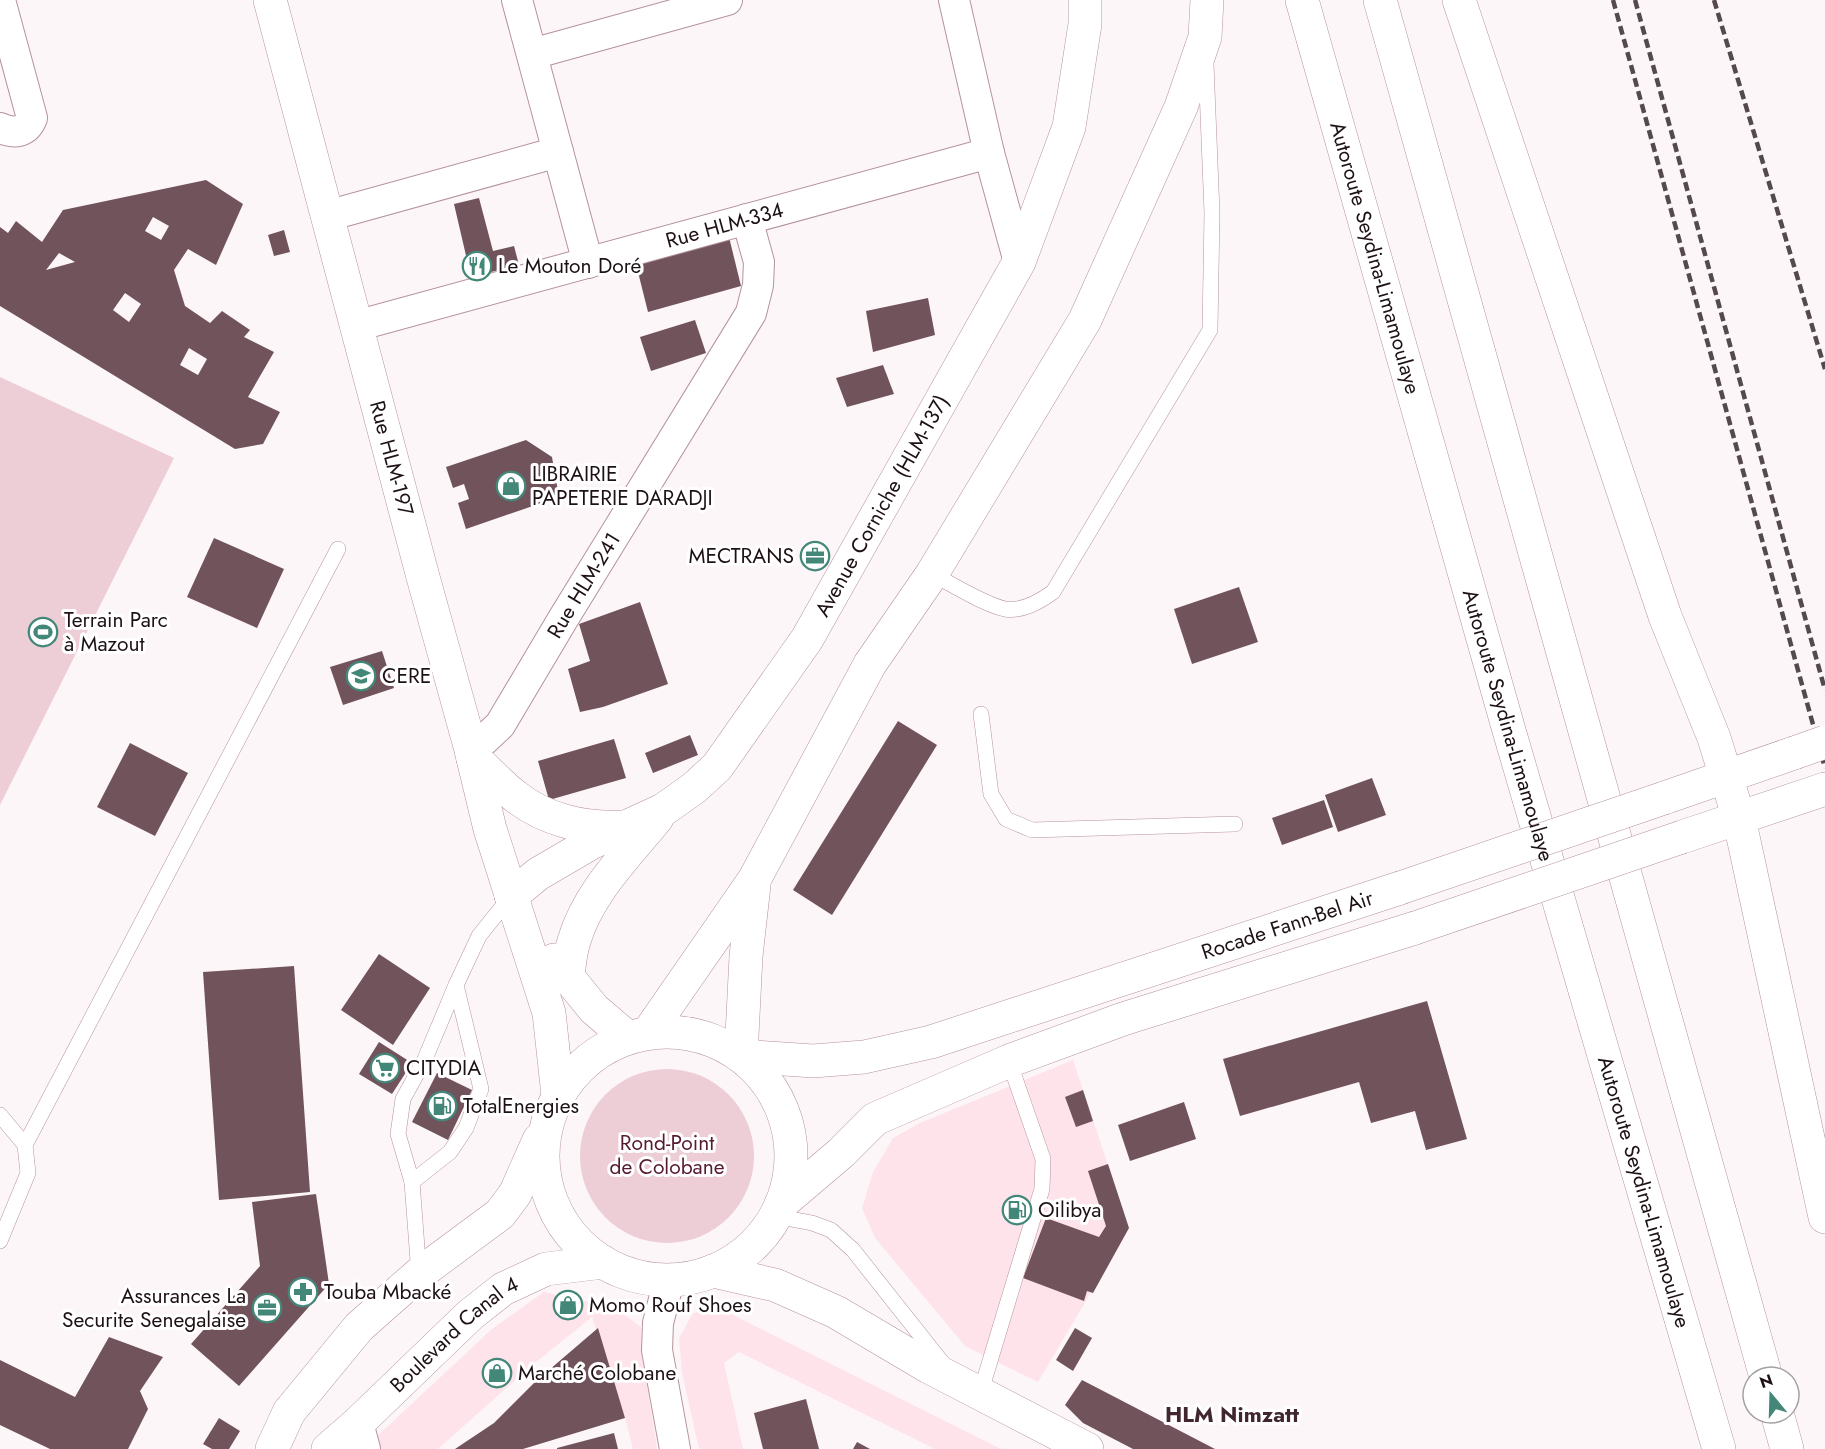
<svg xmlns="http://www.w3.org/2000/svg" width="1825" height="1449" viewBox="0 0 1825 1449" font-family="Jost,sans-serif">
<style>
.built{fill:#fee3ea}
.green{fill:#edcdd6}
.building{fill:#71535c;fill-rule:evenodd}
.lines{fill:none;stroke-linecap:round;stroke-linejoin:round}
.lane-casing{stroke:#b4939c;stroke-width:16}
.street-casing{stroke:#b4939c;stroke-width:32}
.secondary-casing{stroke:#b4939c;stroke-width:34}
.highway-casing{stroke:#b4939c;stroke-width:34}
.lane{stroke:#fff;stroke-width:15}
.street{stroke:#fff;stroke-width:30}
.secondary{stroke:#fff;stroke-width:33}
.highway{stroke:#fff;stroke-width:33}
.rail{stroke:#544a4d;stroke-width:4.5;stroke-dasharray:9 4.5;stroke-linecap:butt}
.secondary-bridge-casing{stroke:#b4939c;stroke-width:34;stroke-linecap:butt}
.secondary-bridge{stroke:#fff;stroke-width:33}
.labels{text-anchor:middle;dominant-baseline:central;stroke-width:6;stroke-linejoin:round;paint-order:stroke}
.street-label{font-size:21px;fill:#1d1115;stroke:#fff}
.poi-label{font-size:21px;fill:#1d1115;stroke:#fff;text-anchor:start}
.park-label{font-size:21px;fill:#571a32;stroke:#fff}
.neighbourhood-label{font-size:22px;font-weight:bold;fill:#41262f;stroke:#fff}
</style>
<rect width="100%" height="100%" fill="#fdf6f8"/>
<g class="built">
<path d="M 1073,1060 L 1129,1228 L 1038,1382 L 965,1346 L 875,1238 L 862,1208 L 873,1172 L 893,1138 L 920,1123 Z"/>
<path d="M 544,1292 L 614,1307 L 641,1327 L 641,1347 L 657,1449 L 633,1449 L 625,1418 L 592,1317 L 530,1367 L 438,1449 L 378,1449 L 373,1440 L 492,1329 Z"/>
<path d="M 720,1309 L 739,1318 L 1001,1449 L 935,1449 L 739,1352 L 724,1363 L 743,1449 L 699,1449 L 682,1373 L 679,1338 L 693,1313 Z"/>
</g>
<g class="green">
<path d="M 0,377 L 174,458 L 0,805 Z"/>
<circle cx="667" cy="1156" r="87"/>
</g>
<g class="building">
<path d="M 206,180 L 243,204 L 216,265 L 188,249 L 174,270 L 185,306 L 210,323 L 222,311 L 250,330 L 244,337 L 274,352 L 248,397 L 280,412 L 263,444 L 235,449 L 0,306 L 0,227 L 8,233 L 16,221 L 42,242 L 63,210 ZM 153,217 L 169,226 L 161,240 L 145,231 ZM 59,253 L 75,262 L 46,270 ZM 125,293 L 141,304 L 129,322 L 113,310 ZM 189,348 L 207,359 L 198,375 L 180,365 Z"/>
<path d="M 479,198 L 493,251 L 514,246 L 519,265 L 471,277 L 454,204 Z"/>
<path d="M 284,230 L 290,252 L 274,256 L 268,235 Z"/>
<path d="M 729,237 L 741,286 L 648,312 L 634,256 Z"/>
<path d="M 928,298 L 935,335 L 873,352 L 866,311 Z"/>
<path d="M 695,320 L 706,353 L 651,371 L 640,337 Z"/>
<path d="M 883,365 L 894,394 L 847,407 L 836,378 Z"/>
<path d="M 526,440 L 552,457 L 559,497 L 466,529 L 458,503 L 469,499 L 464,484 L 453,488 L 446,467 Z"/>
<path d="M 214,538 L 284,569 L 257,628 L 187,597 Z"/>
<path d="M 1239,587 L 1258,642 L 1192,664 L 1174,609 Z"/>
<path d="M 640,602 L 668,684 L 603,707 L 580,712 L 568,669 L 590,661 L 579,624 Z"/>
<path d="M 382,651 L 394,688 L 343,705 L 330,667 Z"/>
<path d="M 898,721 L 937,745 L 832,915 L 793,890 Z"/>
<path d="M 690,735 L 698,755 L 653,773 L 645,753 Z"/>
<path d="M 614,739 L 626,778 L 549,800 L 538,761 Z"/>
<path d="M 130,743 L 188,773 L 155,836 L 97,807 Z"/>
<path d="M 1372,778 L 1386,815 L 1338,832 L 1325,795 Z"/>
<path d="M 1324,800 L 1333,827 L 1282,845 L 1272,818 Z"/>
<path d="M 379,954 L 430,988 L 393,1045 L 341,1010 Z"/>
<path d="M 294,966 L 310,1192 L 219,1200 L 203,972 Z"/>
<path d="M 1427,1001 L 1467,1139 L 1426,1150 L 1415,1111 L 1371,1123 L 1359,1082 L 1240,1116 L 1223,1059 Z"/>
<path d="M 379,1042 L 412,1063 L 392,1094 L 359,1074 Z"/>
<path d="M 437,1073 L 472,1090 L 448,1140 L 412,1122 Z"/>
<path d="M 1083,1090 L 1093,1121 L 1076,1127 L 1065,1097 Z"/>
<path d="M 1184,1102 L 1196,1139 L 1130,1161 L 1118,1125 Z"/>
<path d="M 1108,1164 L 1129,1228 L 1093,1293 L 1087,1291 L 1084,1301 L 1023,1278 L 1046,1218 L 1099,1237 L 1106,1226 L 1088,1171 Z"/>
<path d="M 316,1194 L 329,1284 L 239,1386 L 191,1344 L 260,1266 L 252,1202 Z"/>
<path d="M 598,1328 L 625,1418 L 523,1449 L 455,1449 L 494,1423 L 535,1382 Z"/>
<path d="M 1075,1328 L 1092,1338 L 1073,1371 L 1056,1360 Z"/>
<path d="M 109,1337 L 163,1357 L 140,1391 L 148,1409 L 128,1449 L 50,1449 L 0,1425 L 0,1360 L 75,1397 Z"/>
<path d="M 1082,1380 L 1215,1449 L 1133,1449 L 1083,1423 L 1065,1405 Z"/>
<path d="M 806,1399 L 819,1449 L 763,1449 L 754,1413 Z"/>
<path d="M 219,1418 L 240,1431 L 229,1449 L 212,1449 L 203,1444 Z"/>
<path d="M 614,1433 L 618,1449 L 557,1449 L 557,1448 Z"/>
<path d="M 857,1442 L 870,1449 L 853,1449 Z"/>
</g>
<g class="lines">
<g class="lane-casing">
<g id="lane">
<path d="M 932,574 C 952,584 983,604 1005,609 C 1022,612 1039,602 1053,592 L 1210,330 L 1212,213 L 1206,64"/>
<path d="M 981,714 L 991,794 L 1006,819 L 1032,830 L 1235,824"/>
<path d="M 0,1115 L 25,1145 L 28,1173 L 0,1241"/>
<path d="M 25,1145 L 338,549"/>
<path d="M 412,1182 L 398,1134 L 403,1099 L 425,1059 L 456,985"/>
<path d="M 775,1216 L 812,1223 L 831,1230 L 853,1250 L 944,1365"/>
<path d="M 419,1274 L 412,1182 L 450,1152 L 466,1128 L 481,1089 L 456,985 L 479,936 L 511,896"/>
<path d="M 980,1394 L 1042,1189 L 1043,1159 L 1009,1061"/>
</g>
</g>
<g class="street-casing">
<g id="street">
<path d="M 0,0 L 32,118 C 26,133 14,134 0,128"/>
<path d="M 517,0 L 588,263"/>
<path d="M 954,0 L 989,153 L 1019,262"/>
<path d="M 532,54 L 727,0"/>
<path d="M 327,216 L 558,152"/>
<path id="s1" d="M 356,326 L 989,153"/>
<path id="s2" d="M 470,746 L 484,740 L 500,725 L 563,619 L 751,313 L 758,285 L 759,262 L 747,219"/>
<path d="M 669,1280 L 658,1323 L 657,1350 L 675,1449"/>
<path d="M 358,1423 L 365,1449"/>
</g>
</g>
<g class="secondary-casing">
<g id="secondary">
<path id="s3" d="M 270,0 L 423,577 L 470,746 L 490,829 L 549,1013 L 558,1095"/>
<path d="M 473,758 C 488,770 500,785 515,796 C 545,820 584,829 621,827"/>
<path d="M 1664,798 L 1794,753"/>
<path d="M 1682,837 L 1825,789"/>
<path id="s4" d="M 511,896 L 538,874 L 591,843 L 663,810 L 694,788 L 717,767 L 807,639 L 1019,262 L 1069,127 L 1085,24 L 1085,0"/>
<path d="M 554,960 L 594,1009 L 628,1038"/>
<path d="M 568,978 C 569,966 570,953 574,941 C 588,893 626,856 657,818"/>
<circle cx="667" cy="1156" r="124"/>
<path id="s5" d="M 741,1056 L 813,1061 L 864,1057 L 931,1042 L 1400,888"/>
<path d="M 781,1204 L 841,1153 L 875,1119 L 1009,1061 L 1123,1019 L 1415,928"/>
<path d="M 713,1271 L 775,1285 L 836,1312 L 929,1367 L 1087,1449"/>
<path d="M 272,1449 L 289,1412 L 359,1327 L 419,1274 L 500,1214 L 515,1194 L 539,1140"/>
<path id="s6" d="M 328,1449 L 358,1423 L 470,1315 L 503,1289 L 546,1269 L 603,1262"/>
</g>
</g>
<g class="highway-casing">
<g id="highway">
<path id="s7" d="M 1302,0 L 1508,727 L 1719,1449"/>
<path d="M 1380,0 L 1766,1377"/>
<path d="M 1459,0 L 1665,616 L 1714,738 L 1739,818 L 1825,1217"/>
<path d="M 648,1033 L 754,880 L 870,664 L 932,574 L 1085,320 L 1181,107 L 1205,37 L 1207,0"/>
<path d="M 741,1056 L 746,956 L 754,885"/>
<path d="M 1777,1413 L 1787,1449"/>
</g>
</g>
<use href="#lane" class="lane"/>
<use href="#street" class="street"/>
<use href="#secondary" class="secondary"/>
<use href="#highway" class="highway"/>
<g class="rail">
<path d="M 1613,0 L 1825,768"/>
<path d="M 1635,0 L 1825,690"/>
<path d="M 1714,0 L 1825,369"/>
</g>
<g class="secondary-bridge-casing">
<g id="secondary-bridge">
<path d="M 1794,753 L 1825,742"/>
<path d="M 1400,888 L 1664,798"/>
<path d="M 1415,928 L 1682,837"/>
</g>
</g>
<use href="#secondary-bridge" class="secondary-bridge"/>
</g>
<defs>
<g id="restaurant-ring" transform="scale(1.5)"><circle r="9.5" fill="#fff" stroke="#438779" stroke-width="1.5"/><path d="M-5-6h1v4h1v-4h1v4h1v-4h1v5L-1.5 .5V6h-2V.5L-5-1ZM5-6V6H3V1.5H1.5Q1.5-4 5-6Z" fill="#438779"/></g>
<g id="shop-ring" transform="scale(1.5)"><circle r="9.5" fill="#fff" stroke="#438779" stroke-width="1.5"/><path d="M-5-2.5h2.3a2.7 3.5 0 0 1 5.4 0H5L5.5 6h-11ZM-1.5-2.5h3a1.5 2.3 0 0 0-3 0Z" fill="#438779"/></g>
<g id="office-ring" transform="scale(1.5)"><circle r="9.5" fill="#fff" stroke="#438779" stroke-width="1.5"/><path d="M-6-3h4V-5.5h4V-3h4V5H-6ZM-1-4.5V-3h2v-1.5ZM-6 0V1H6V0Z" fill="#438779"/></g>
<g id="stadium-ring" transform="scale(1.5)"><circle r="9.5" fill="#fff" stroke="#438779" stroke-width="1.5"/><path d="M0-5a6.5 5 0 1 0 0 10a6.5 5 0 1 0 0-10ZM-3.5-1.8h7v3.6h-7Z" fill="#438779"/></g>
<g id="school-ring" transform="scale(1.5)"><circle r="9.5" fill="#fff" stroke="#438779" stroke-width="1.5"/><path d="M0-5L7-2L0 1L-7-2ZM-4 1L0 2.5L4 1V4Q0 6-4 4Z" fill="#438779"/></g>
<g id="supermarket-ring" transform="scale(1.5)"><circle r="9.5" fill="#fff" stroke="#438779" stroke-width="1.5"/><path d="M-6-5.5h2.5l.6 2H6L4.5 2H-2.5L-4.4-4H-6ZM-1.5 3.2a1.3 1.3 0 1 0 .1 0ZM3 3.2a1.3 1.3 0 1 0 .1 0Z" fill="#438779"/></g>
<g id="fuel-ring" transform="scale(1.5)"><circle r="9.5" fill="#fff" stroke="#438779" stroke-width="1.5"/><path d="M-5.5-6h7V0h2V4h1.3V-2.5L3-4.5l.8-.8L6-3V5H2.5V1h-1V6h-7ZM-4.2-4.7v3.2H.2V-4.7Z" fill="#438779"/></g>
<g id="pharmacy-ring" transform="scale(1.5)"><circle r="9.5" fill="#fff" stroke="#438779" stroke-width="1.5"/><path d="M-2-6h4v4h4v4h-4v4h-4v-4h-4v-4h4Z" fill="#438779"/></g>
</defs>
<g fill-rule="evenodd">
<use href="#restaurant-ring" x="477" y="266"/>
<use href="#shop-ring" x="511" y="486"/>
<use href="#office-ring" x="815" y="556"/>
<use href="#stadium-ring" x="43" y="632"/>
<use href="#school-ring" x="361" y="676"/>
<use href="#supermarket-ring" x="385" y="1068"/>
<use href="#fuel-ring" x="442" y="1106"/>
<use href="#fuel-ring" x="1017" y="1210"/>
<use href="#pharmacy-ring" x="303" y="1292"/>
<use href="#shop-ring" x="568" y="1305"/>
<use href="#office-ring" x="267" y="1308"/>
<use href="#shop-ring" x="497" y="1373"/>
</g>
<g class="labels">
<g class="street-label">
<text stroke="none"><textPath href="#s1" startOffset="382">Rue HLM-334</textPath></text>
<text stroke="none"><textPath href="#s7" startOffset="268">Autoroute Seydina-Limamoulaye</textPath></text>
<text stroke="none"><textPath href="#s3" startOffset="474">Rue HLM-197</textPath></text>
<text stroke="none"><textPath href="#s4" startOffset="554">Avenue Corniche (HLM-137)</textPath></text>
<text stroke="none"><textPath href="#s2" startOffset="200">Rue HLM-241</textPath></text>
<text stroke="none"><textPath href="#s7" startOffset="754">Autoroute Seydina-Limamoulaye</textPath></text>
<text stroke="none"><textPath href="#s5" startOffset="567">Rocade Fann-Bel Air</textPath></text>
<text stroke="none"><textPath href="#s7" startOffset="1240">Autoroute Seydina-Limamoulaye</textPath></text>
<text stroke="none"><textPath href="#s6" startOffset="171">Boulevard Canal 4</textPath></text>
</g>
<g class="poi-label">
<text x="498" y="266">Le Mouton Doré</text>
<text x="532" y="474">LIBRAIRIE<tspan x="532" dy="24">PAPETERIE DARADJI</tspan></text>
<text x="794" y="556" text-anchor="end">MECTRANS</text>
<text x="64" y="620">Terrain Parc<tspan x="64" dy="24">à Mazout</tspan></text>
<text x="382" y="676">CERE</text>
<text x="406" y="1068">CITYDIA</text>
<text x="463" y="1106">TotalEnergies</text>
<text x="1038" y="1210">Oilibya</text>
<text x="324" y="1292">Touba Mbacké</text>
<text x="246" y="1296" text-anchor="end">Assurances La<tspan x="246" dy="24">Securite Senegalaise</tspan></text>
<text x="589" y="1305">Momo Rouf Shoes</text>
<text x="518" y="1373">Marché Colobane</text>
</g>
<g class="park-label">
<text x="667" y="1143">Rond-Point<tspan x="667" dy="24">de Colobane</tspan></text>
</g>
<g class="neighbourhood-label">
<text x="1232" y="1414">HLM Nimzatt</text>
</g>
</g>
<g transform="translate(1771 1395) rotate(341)"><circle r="28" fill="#ffffff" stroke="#a5a0a1" stroke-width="1.5"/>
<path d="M0-4.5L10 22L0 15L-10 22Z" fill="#438779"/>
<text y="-9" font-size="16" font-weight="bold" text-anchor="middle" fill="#1d1115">N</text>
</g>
</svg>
